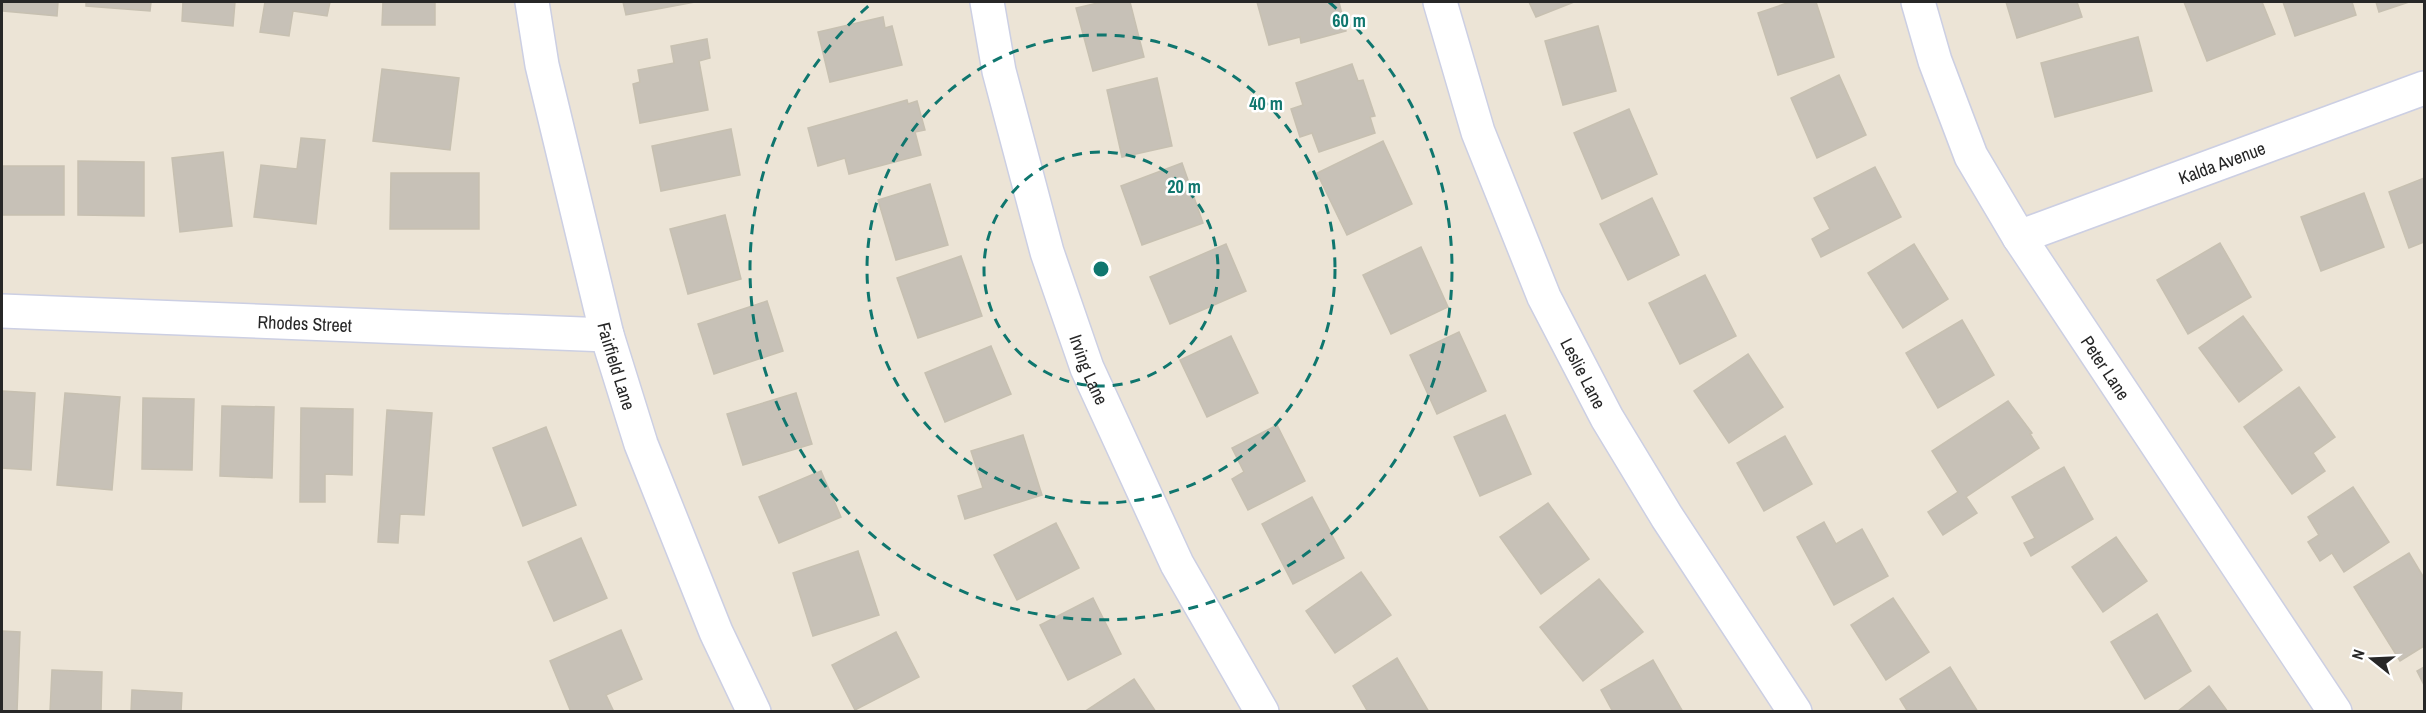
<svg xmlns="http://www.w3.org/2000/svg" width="2426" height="713" viewBox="0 0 2426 713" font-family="'Archivo Narrow',sans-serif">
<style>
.building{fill:#c7c1b7;stroke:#c7c0b1;stroke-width:1.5}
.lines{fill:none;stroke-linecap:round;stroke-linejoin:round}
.minor-casing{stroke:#cccfe3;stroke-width:36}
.minor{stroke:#fff;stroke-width:33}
.ring{fill:none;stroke:#0f766e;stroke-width:3;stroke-dasharray:10 8}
.labels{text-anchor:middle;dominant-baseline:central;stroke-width:5;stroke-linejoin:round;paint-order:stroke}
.street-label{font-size:18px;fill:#272727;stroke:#fff}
.centre{fill:#0f766e;stroke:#fff;stroke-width:3}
.ring-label{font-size:18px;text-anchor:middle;font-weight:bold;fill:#0f766e;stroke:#fff;stroke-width:5;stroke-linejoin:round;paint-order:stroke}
</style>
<rect width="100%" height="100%" fill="#ece4d6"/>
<g class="building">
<path d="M 3,2 L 58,2 L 57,16 L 3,11 Z"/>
<path d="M 86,2 L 151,2 L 150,11 L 86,6 Z"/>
<path d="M 183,2 L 235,2 L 233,26 L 182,21 Z"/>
<path d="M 265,2 L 330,2 L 327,16 L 293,11 L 289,36 L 260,32 Z"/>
<path d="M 383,2 L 435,2 L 435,25 L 382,25 Z"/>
<path d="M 623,2 L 695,2 L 626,15 Z"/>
<path d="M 1102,2 L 1130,2 L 1144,57 L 1093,71 L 1076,8 Z"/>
<path d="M 1257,2 L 1339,2 L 1346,31 L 1301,43 L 1300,37 L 1269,45 Z"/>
<path d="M 1529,2 L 1574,2 L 1536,17 Z"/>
<path d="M 1790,2 L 1816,2 L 1834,57 L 1778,75 L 1758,13 Z"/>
<path d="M 2006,2 L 2077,2 L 2082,17 L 2017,38 Z"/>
<path d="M 2184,2 L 2262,2 L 2275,34 L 2207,61 Z"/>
<path d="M 2283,2 L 2352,2 L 2356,15 L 2295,36 Z"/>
<path d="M 2376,2 L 2409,2 L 2379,12 Z"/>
<path d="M 883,17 L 885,28 L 892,26 L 902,65 L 830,82 L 818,32 Z"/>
<path d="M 1598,26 L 1616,91 L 1563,105 L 1545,41 Z"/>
<path d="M 2138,37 L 2152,91 L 2055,117 L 2041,63 Z"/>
<path d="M 707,39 L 710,58 L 699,61 L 708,110 L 640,123 L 633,84 L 640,82 L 638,70 L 674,63 L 671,46 Z"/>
<path d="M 1352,64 L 1358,81 L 1363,80 L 1375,116 L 1370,117 L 1375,133 L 1319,152 L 1312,133 L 1300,137 L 1291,109 L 1303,105 L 1296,83 Z"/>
<path d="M 382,69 L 459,78 L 450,150 L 373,141 Z"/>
<path d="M 1839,75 L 1866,135 L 1817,158 L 1791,98 Z"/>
<path d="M 1157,78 L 1172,146 L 1122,157 L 1107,90 Z"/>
<path d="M 907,100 L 908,104 L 917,101 L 925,130 L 915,132 L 921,155 L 849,174 L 845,158 L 818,166 L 808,128 Z"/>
<path d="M 1629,109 L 1657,174 L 1602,199 L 1574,133 Z"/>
<path d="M 731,129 L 740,175 L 661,191 L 652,146 Z"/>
<path d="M 301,138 L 325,140 L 316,224 L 254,217 L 261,165 L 297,169 Z"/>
<path d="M 1383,141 L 1412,204 L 1347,235 L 1317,173 Z"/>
<path d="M 223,152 L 232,226 L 180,232 L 172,158 Z"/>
<path d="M 78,161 L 144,162 L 144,216 L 78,215 Z"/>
<path d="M 1182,163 L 1203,223 L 1142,245 L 1121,186 Z"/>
<rect x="2" y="166" width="62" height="49"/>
<path d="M 1875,167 L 1901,217 L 1821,257 L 1812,239 L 1830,229 L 1814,198 Z"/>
<path d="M 391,173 L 479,173 L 479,229 L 390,229 Z"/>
<path d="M 2424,178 L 2424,242 L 2409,248 L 2389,192 Z"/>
<path d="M 930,184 L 948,245 L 896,260 L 878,200 Z"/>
<path d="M 2364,193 L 2384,247 L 2321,271 L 2301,217 Z"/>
<path d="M 1652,198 L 1679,255 L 1628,280 L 1600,224 Z"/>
<path d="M 725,215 L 741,279 L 688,294 L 670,229 Z"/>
<path d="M 2220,243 L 2251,297 L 2188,334 L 2157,280 Z"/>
<path d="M 1226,244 L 1246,291 L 1170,324 L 1150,277 Z"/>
<path d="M 1914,244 L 1948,299 L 1903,328 L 1868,273 Z"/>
<path d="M 1421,247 L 1448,307 L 1391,334 L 1363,275 Z"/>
<path d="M 961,256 L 982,316 L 918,338 L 897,278 Z"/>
<path d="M 1705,275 L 1736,336 L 1680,364 L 1649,303 Z"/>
<path d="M 767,301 L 783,351 L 714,374 L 698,324 Z"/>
<path d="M 2243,316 L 2282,370 L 2239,402 L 2199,348 Z"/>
<path d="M 1962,320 L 1994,375 L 1938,408 L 1906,353 Z"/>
<path d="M 1459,332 L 1486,391 L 1437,414 L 1410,355 Z"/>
<path d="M 1231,336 L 1258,393 L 1207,417 L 1180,360 Z"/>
<path d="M 991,346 L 1011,394 L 945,422 L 925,373 Z"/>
<path d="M 1748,354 L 1783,407 L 1729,443 L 1694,391 Z"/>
<path d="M 2299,387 L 2335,437 L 2313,453 L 2325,471 L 2292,494 L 2244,427 Z"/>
<path d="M 2,391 L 35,393 L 31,470 L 2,468 Z"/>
<path d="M 65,393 L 120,397 L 112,490 L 57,485 Z"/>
<path d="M 796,393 L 812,444 L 743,465 L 727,414 Z"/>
<path d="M 143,398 L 194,399 L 192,470 L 142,469 Z"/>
<path d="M 2008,401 L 2032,433 L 2030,434 L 2039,448 L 1966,497 L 1977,513 L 1943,535 L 1928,512 L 1958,492 L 1932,451 Z"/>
<path d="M 222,406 L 274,407 L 272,478 L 220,476 Z"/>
<path d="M 301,408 L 353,409 L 352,475 L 325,474 L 325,502 L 300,502 Z"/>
<path d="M 387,410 L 432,413 L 424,515 L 400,514 L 398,543 L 378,542 Z"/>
<path d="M 1505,415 L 1531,474 L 1480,496 L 1454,437 Z"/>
<path d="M 1277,425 L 1305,481 L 1248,510 L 1232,479 L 1244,472 L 1232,448 Z"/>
<path d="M 546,427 L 576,505 L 523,526 L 493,448 Z"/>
<path d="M 1023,435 L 1042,495 L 965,519 L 958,496 L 983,488 L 971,451 Z"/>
<path d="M 1785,436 L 1812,484 L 1764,511 L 1737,463 Z"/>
<path d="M 2064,467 L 2093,519 L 2031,556 L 2024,543 L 2035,538 L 2012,497 Z"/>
<path d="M 821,471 L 841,517 L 779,543 L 759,497 Z"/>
<path d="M 2353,487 L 2389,542 L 2344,572 L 2332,553 L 2320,561 L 2308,542 L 2319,535 L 2308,517 Z"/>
<path d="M 1312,497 L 1344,558 L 1293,584 L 1262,524 Z"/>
<path d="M 1548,503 L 1589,559 L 1541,594 L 1500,537 Z"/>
<path d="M 1824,522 L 1836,544 L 1862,529 L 1888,576 L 1834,605 L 1797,537 Z"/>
<path d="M 1056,523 L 1079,568 L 1017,600 L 994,555 Z"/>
<path d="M 2116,537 L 2147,581 L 2103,612 L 2072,567 Z"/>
<path d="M 581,538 L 607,598 L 554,621 L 528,562 Z"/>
<path d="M 858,551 L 879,615 L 813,636 L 793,573 Z"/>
<path d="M 2409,553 L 2424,578 L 2424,646 L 2400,661 L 2354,587 Z"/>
<path d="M 1361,572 L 1391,615 L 1335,653 L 1306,611 Z"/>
<path d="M 1599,579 L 1643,632 L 1583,681 L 1540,627 Z"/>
<path d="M 1093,598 L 1121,654 L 1068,680 L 1040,625 Z"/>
<path d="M 1893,598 L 1929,652 L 1886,680 L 1851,625 Z"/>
<path d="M 2157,614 L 2191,671 L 2145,699 L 2111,642 Z"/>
<path d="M 621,630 L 642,679 L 606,695 L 614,712 L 571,712 L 550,661 Z"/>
<path d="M 2,631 L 20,632 L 17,712 L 2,712 Z"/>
<path d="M 896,632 L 919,677 L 855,710 L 832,665 Z"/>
<path d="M 1397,658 L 1429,712 L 1368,712 L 1353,686 Z"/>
<path d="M 1653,660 L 1683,712 L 1613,712 L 1601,690 Z"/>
<path d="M 1950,667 L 1978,712 L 1908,712 L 1900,699 Z"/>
<path d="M 2424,667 L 2424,685 L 2417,671 Z"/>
<path d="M 52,670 L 102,672 L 101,712 L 50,712 Z"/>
<path d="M 1134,679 L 1156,712 L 1084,712 Z"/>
<path d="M 2209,686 L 2228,712 L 2177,712 Z"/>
<path d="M 132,690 L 182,693 L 181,712 L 131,712 Z"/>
</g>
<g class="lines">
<g class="minor-casing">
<g id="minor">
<path id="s1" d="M 532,2 L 542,65 L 607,335 L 641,444 L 716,632 L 754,712"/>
<path id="s2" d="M 987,2 L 999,71 L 1047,252 L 1087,368 L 1177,564 L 1262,712"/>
<path id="s3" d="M 1440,2 L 1478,132 L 1544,297 L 1607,418 L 1667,517 L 1795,712"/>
<path id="s4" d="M 1918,2 L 1935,61 L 1971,156 L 2019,237 L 2335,712"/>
<path id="s5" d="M 2019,237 L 2424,88"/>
<path id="s6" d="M 2,311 L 607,335"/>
</g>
</g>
<use href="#minor" class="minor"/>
</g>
<g class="ring">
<circle cx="1101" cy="269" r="117"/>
<circle cx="1101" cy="269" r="234"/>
<path d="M1329 2A351 351 0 1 1 873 2"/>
</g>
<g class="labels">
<g class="street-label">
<text stroke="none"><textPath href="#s5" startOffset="216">Kalda Avenue</textPath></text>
<text stroke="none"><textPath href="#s6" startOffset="303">Rhodes Street</textPath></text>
<text stroke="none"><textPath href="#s1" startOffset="374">Fairfield Lane</textPath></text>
<text stroke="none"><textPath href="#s4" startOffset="414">Peter Lane</textPath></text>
<text stroke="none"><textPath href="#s2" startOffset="382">Irving Lane</textPath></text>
<text stroke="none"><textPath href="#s3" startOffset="399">Leslie Lane</textPath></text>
</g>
</g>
<circle cx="1101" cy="269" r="9" class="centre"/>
<g class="ring-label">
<text x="1349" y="27">60 m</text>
<text x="1266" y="110">40 m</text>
<text x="1184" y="193">20 m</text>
</g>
<rect width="2426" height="713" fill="none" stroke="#272727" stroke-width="6"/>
<g transform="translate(2372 659) rotate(288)" stroke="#ffffff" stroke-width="4.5" paint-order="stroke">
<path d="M0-4.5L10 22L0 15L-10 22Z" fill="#272727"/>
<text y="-9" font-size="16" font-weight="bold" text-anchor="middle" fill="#272727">N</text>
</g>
</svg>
